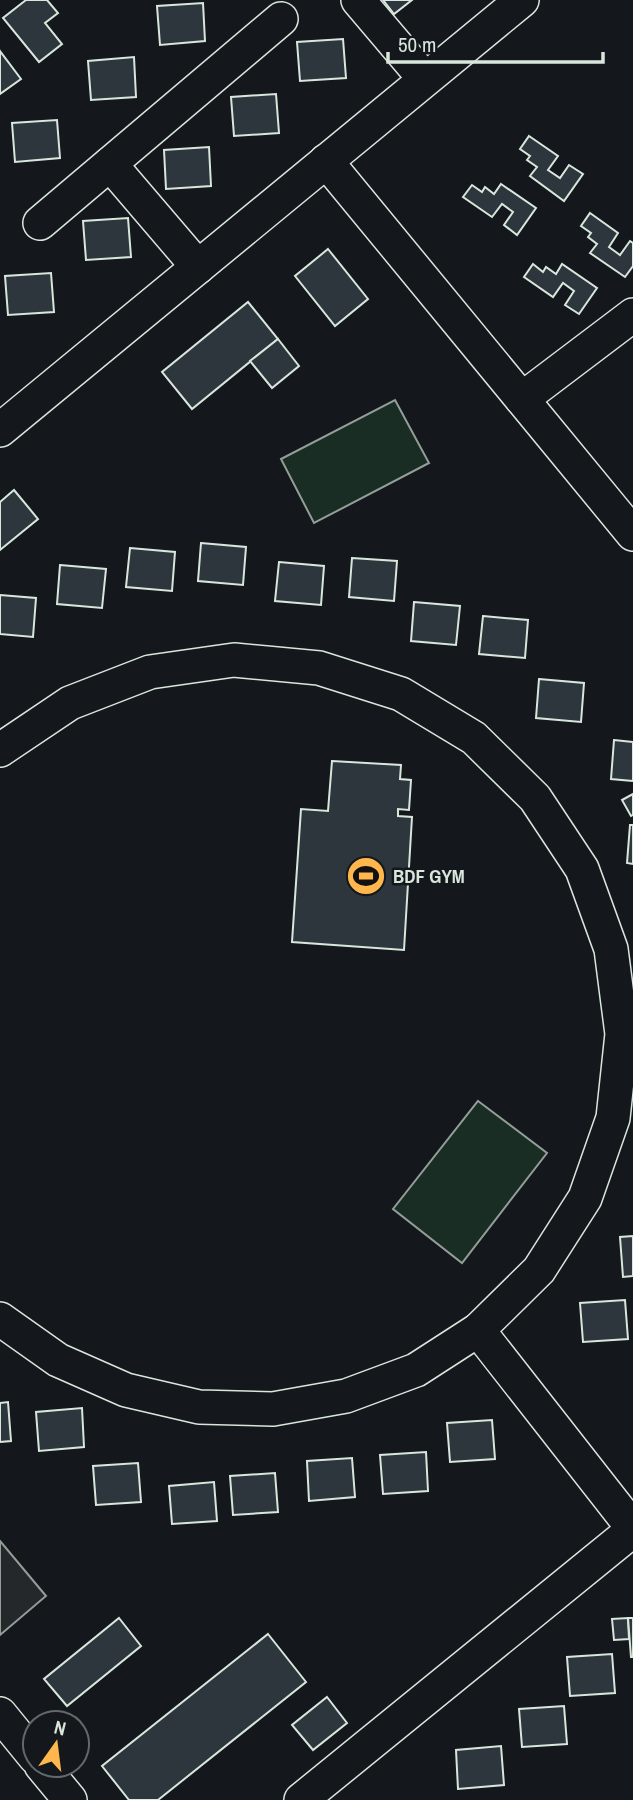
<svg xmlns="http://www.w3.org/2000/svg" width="633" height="1800" viewBox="0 0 633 1800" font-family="'Archivo Narrow',sans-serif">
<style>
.green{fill:#1a2d24;stroke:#939e99;stroke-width:2}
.parking{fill:#24282b;stroke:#939e99;stroke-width:2}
.building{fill:#2c363c;stroke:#d8e6dc;stroke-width:2}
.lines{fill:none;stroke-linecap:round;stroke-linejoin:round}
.minor-casing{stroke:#d8e6dc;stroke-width:36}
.minor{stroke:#14181c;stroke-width:33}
.labels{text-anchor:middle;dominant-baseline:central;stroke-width:5;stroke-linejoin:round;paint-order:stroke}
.poi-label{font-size:19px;font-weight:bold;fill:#d8e6dc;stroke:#14181c;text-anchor:start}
</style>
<rect width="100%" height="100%" fill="#14181c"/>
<g class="green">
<path d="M 395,400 L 429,463 L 314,523 L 281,459 Z"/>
<path d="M 478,1101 L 547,1153 L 462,1263 L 393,1209 Z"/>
</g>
<path class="parking" d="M 0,1541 L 46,1596 L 0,1635 Z"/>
<g class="building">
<path d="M 26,0 L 47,0 L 58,13 L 45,23 L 62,44 L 39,62 L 3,18 Z"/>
<path d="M 383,0 L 412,0 L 394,14 Z"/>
<path d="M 203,3 L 205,41 L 160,45 L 157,6 Z"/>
<path d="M 343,39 L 346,78 L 300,81 L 297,42 Z"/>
<path d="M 0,51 L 21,79 L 0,94 Z"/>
<path d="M 134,57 L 136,97 L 91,100 L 88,61 Z"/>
<path d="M 276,94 L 279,133 L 234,136 L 231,97 Z"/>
<path d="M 57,120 L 60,158 L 15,162 L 12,123 Z"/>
<path d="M 529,136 L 558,156 L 548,170 L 560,178 L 569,165 L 583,174 L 564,201 L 530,176 L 537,167 L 527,160 L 530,156 L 520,149 Z"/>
<path d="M 209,147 L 211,186 L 166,189 L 164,150 Z"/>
<path d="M 501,184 L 536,208 L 517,235 L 504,225 L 513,212 L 502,204 L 492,217 L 463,197 L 472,185 L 482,192 L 485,187 L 494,194 Z"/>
<path d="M 590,213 L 618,233 L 609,247 L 620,255 L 630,241 L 633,243 L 633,266 L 625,277 L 590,253 L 597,244 L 588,237 L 591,233 L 581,226 Z"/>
<path d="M 128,218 L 131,257 L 86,260 L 83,221 Z"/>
<path d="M 328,249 L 368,299 L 335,326 L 295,276 Z"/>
<path d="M 533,264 L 543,272 L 546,267 L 556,274 L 562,264 L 597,288 L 579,314 L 565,305 L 574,291 L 563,283 L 553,297 L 524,277 Z"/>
<path d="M 51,273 L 54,312 L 8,315 L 5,276 Z"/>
<path d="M 248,302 L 278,339 L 192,409 L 162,372 Z"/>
<path d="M 278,339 L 299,366 L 272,388 L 250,361 Z"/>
<path d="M 14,490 L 38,519 L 0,550 L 0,502 Z"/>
<path d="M 201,543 L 246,547 L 243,585 L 198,581 Z"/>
<path d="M 130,548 L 175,552 L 172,591 L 126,587 Z"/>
<path d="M 352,558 L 397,561 L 394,601 L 349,597 Z"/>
<path d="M 279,562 L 324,566 L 321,605 L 275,601 Z"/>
<path d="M 60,565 L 106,569 L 102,608 L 57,604 Z"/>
<path d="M 0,595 L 36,598 L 33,637 L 0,634 Z"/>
<path d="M 414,602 L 460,606 L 456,645 L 411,641 Z"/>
<path d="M 483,616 L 528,620 L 525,658 L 479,654 Z"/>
<path d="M 539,679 L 584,683 L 581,722 L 536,718 Z"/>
<path d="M 614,740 L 633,742 L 633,781 L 611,779 Z"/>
<path d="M 332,761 L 401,765 L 400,779 L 411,780 L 409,810 L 398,809 L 398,816 L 412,817 L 404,950 L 292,942 L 301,809 L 328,811 Z"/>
<path d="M 633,794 L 633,815 L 631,816 L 622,800 Z"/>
<path d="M 630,825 L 633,825 L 633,864 L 627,863 Z"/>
<path d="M 633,1236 L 633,1276 L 623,1277 L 620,1237 Z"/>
<path d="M 625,1300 L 628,1339 L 583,1342 L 580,1303 Z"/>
<path d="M 8,1402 L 11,1441 L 0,1442 L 0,1403 Z"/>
<path d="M 82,1408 L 84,1447 L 39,1451 L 36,1412 Z"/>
<path d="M 492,1420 L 495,1459 L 450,1462 L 447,1423 Z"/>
<path d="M 426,1452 L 428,1491 L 383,1494 L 380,1455 Z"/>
<path d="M 352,1458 L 355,1497 L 309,1501 L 307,1461 Z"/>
<path d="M 138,1463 L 141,1502 L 96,1505 L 93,1466 Z"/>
<path d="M 275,1473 L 278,1512 L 233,1515 L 230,1476 Z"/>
<path d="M 214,1482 L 217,1521 L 172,1524 L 169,1486 Z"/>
<path d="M 119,1618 L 141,1646 L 67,1706 L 44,1679 Z"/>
<path d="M 628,1618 L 629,1639 L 614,1640 L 612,1619 Z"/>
<path d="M 628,1618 L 633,1618 L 633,1657 L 631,1657 Z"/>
<path d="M 268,1634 L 306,1682 L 158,1800 L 129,1800 L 102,1766 Z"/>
<path d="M 612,1654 L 615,1693 L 570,1696 L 567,1657 Z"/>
<path d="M 327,1697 L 347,1723 L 313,1750 L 292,1725 Z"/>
<path d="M 564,1706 L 567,1744 L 522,1747 L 519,1709 Z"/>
<path d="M 501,1746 L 504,1785 L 458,1789 L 456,1750 Z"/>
</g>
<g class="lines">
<g class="minor-casing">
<g id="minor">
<path d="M 358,0 L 425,79"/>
<path d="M 326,161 L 633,534"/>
<path d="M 110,164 L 198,267"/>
<path d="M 40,223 L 281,19"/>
<path d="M 522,399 L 633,315"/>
<path d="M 0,430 L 522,0"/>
<path d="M 0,750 L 70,703 L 150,672 L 234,660 L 319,668 L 401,694 L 474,738 L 535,798 L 582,869 L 611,949 L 622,1034 L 613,1118 L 585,1198 L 539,1270 L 478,1330 L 416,1370 L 346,1396 L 273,1409 L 199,1407 L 126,1390 L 58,1360 L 0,1319"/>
<path d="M 478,1330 L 633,1528"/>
<path d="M 0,1714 L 35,1757"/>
<path d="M 41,1765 L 70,1800"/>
<path d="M 301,1800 L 633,1530"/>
</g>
</g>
<use href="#minor" class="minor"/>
</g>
<defs>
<g id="stadium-disc" transform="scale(2.0125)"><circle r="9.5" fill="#ffb74d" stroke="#14181c"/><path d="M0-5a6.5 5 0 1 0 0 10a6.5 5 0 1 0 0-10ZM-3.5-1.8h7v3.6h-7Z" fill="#111"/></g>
</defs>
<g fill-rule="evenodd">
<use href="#stadium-disc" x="366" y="876"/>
</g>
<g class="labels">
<g class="poi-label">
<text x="393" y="876">BDF GYM</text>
</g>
</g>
<g transform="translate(56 1744) rotate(14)"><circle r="33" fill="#14181c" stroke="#626a69" stroke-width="2"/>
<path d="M0-5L12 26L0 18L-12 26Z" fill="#ffb74d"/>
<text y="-10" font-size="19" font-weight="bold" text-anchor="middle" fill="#d8e6dc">N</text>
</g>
<path d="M388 52v10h215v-10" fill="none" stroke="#d8e6dc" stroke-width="3.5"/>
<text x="398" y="52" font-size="21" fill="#d8e6dc" stroke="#14181c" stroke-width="5" paint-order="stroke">50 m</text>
</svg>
